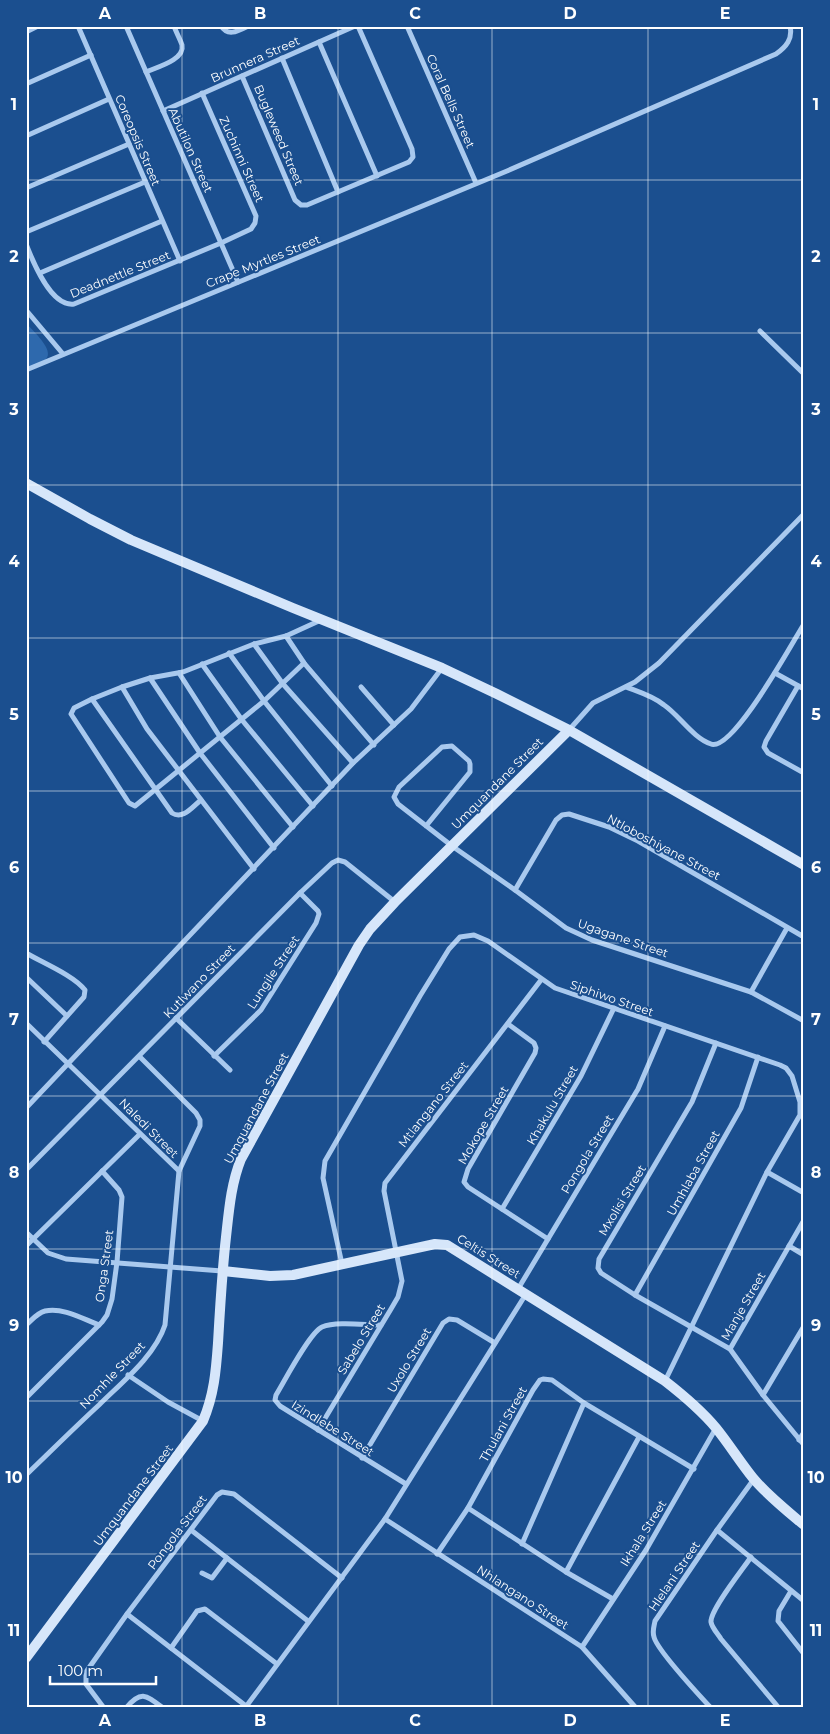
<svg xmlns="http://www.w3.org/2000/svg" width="830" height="1734" viewBox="0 0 830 1734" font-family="Montserrat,sans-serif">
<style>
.green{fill:#2e69ad}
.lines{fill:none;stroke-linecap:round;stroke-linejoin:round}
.street{stroke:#a9c9ee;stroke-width:5}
.secondary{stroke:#d6e6fa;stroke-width:10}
.grid{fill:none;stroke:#fff;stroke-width:1;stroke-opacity:0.55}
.labels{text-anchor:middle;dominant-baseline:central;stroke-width:4;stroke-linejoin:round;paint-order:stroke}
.street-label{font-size:12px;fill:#fff;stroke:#1b4f8f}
.neatline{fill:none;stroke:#fff;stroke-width:2}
.grid-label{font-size:16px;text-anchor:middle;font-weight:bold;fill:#fff}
</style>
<rect width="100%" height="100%" fill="#1b4f8f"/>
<path class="green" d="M 26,323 C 32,330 55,350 46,359 C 42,363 33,365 28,367 L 26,364 Z"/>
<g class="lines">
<g class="street">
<path d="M 78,26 L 180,261"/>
<path d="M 126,26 L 238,282"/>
<path d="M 221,26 C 228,37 238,31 248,26"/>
<path d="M 407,26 L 476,183"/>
<path d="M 26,32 L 38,26"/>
<path d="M 319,42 L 377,176"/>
<path d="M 282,58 L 338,192"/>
<path d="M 146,72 C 157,67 185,60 182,45 C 180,39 176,32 174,26"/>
<path d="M 242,76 L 295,200 L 301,205 L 307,205 L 409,162 L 413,157 L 412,149 L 358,26"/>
<path d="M 26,84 L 91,55"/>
<path d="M 163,111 L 355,26"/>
<path d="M 26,136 L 109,99"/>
<path d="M 26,188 L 129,144"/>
<path d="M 26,232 L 145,182"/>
<path d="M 26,244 C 33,262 51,307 74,304 L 221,243 L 251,229 L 255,223 L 256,216 L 202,93"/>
<path d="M 40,273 L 162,221"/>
<path d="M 26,310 L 63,354"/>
<path d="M 760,331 L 804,374"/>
<path d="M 26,370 L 507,171 L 776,54 C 786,47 793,39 790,26"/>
<path d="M 286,636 L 304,663 L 374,745"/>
<path d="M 254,644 L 283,684 L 353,763"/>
<path d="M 229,653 L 264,701 L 332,786"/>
<path d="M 304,663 L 264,701 L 135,806 L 129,803 L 71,714 L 74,708 L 92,699 L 122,687 L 150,678 L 183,672 L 254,644 L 286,636 L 321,620"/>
<path d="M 202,664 L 242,720 L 313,806"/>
<path d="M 179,673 L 220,737 L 293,827"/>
<path d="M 775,673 L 804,689"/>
<path d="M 150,678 L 200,753 L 274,848"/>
<path d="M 798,686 L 766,741 L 764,747 L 768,753 L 804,773"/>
<path d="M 122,687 L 147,729 L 254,869"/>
<path d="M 361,687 L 394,725"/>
<path d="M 626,687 C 639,692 653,696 664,705 C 679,715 693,738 711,744 C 733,752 792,643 804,624"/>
<path d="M 92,699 L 172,813 C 183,820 192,807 201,800"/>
<path d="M 569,730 L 593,703 L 635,682 L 659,663 L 804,514"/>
<path d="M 426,826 L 470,772 L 470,764 L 469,761 L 452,746 L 442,747 L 399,787 L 394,797 L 398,804 L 452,846 L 515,890 L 566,928 L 592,940 L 751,992 L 804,1021"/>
<path d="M 515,890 L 556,820 L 562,815 L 569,814 L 609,827 L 638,841 L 804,937"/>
<path d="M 26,953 C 43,963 73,975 85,990 L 84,997 L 44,1042"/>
<path d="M 26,977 L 67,1016"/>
<path d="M 751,992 L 787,928"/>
<path d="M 176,1018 L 230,1070"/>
<path d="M 26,1023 L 179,1171 L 165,1325 C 155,1356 121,1383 99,1405 C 74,1428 50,1452 26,1475"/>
<path d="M 508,1024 L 534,1043 L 536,1048 L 535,1053 L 468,1169 L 464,1182 L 468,1187 L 548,1239"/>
<path d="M 716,1043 L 692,1102 L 599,1259 L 598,1268 L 601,1273 L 635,1295 L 730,1349 L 763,1395 L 804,1445"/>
<path d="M 214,1056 L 261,1010 L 316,923 L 319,914 L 318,911 L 300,893"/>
<path d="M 140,1057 L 196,1113 L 200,1120 L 200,1126 L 179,1171"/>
<path d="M 26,1108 L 353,763 L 411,709 L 442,668"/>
<path d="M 26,1170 L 300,893 L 332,863 L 338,860 L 345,862 L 395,902"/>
<path d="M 767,1172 L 804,1193"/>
<path d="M 502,1209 L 581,1076 L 614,1008"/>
<path d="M 26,1232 L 48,1253 L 66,1259 L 222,1271"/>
<path d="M 26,1246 L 140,1134"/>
<path d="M 789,1246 L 804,1255"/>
<path d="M 342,1264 L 323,1178 L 325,1161 L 420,996 L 449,949 L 460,937 L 474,935 L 488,941 L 555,988 L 780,1065 L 786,1068 L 792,1076 L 800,1102 L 800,1115 L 767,1172 L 665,1381"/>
<path d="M 518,1289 L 638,1089 L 665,1026"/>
<path d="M 635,1295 L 741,1108 L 758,1057"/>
<path d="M 26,1325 C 32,1320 37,1313 45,1311 C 63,1307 83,1319 99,1325"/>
<path d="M 381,1325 C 365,1325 336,1321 322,1327 C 310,1332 284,1382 276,1395 L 275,1400 L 280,1406 L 406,1484"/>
<path d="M 730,1349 L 804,1220"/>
<path d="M 128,1375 L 168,1402 L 203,1421"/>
<path d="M 763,1395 L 804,1326"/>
<path d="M 26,1398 L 102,1322 L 107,1315 L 112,1299 L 117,1262 L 122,1197 L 119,1190 L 102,1171"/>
<path d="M 318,1430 L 391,1309 L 398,1297 L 402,1281 L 384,1191 L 385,1183 L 541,980"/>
<path d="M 799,1440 L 804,1432"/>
<path d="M 362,1458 L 443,1323 L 449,1319 L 457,1320 L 495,1343"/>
<path d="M 468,1508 L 566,1572 L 613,1599"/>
<path d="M 385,1519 L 582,1647 L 636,1708"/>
<path d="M 191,1530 L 308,1621"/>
<path d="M 717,1530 L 804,1601"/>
<path d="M 522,1544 L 584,1403"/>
<path d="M 437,1554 L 468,1508 L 533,1390 L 540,1380 L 543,1379 L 552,1380 L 584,1403 L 694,1469"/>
<path d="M 751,1557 C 743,1569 710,1610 711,1622 C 712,1628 718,1634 721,1639 L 779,1708"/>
<path d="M 566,1572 L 639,1437"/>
<path d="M 202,1573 L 212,1578 L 227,1558"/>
<path d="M 791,1591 L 779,1611 L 778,1621 L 804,1654"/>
<path d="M 127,1614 L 246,1706"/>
<path d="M 582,1647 L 646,1550 L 716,1428"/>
<path d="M 171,1648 L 197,1611 L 205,1609 L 277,1664"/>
<path d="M 104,1708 L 86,1684 L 86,1672 L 127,1614 L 217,1495 L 222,1492 L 234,1494 L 342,1578"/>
<path d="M 126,1708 C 141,1690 146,1695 163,1708"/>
<path d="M 245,1708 L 385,1519 L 526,1294"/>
<path d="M 711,1708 C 699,1695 657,1650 654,1637 C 652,1631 654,1627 655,1621 L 717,1530 L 754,1479"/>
</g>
<g class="secondary">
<path d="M 26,483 L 90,519 L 131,540 L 293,608 L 442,668 L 497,694 L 569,730 L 804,865"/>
<path d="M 223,1271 L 270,1276 L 293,1275 L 435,1244 L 447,1245 L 665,1381 C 683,1395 701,1410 716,1428 C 729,1444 740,1462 753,1478 C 768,1496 786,1510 804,1525"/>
<path d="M 26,1658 L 203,1421 C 214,1395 216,1371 218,1343 C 220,1308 222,1272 226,1237 C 229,1210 231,1184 241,1159 L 359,945 L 370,929 L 395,902 L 569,730"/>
</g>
</g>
<path class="grid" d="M 182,26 L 182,1708M 338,26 L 338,1708M 492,26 L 492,1708M 648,26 L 648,1708M 26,180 L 804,180M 26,333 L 804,333M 26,485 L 804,485M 26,638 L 804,638M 26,791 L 804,791M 26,943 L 804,943M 26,1096 L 804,1096M 26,1249 L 804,1249M 26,1401 L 804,1401M 26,1554 L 804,1554"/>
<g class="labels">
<g class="street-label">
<text transform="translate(255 59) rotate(-24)">Brunnera Street</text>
<text transform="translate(451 101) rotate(66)">Coral Bells Street</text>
<text transform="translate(279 135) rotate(67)">Bugleweed Street</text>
<text transform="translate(138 140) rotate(67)">Coreopsis Street</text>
<text transform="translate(191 150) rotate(66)">Abutilon Street</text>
<text transform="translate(242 159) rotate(66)">Zuchinni Street</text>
<text transform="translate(263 261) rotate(-22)">Crape Myrtles Street</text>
<text transform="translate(120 274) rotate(-22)">Deadnettle Street</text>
<text transform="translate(497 783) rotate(-45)">Umquandane Street</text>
<text transform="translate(664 847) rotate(28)">Ntloboshiyane Street</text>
<text transform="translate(623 938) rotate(19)">Ugagane Street</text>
<text transform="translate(273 972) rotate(-57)">Lungile Street</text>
<text transform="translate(199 981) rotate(-46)">Kutlwano Street</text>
<text transform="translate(612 998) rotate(19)">Siphiwo Street</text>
<text transform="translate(433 1104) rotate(-52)">Mtlangano Street</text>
<text transform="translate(552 1105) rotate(-60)">Khakulu Street</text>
<text transform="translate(256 1108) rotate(-62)">Umquandane Street</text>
<text transform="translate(483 1125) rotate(-60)">Mokope Street</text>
<text transform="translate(149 1128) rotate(45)">Naledi Street</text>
<text transform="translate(587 1154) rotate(-59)">Pongola Street</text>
<text transform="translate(693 1173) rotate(-61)">Umhlaba Street</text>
<text transform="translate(622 1200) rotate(-59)">Mxolisi Street</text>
<text transform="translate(489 1256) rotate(32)">Celtis Street</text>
<text transform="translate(104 1266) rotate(-82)">Onga Street</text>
<text transform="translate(743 1306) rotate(-60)">Manje Street</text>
<text transform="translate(361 1339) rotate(-59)">Sabelo Street</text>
<text transform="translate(409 1360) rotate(-59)">Uxolo Street</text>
<text transform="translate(112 1375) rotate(-46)">Nomhle Street</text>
<text transform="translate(503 1424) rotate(-61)">Thulani Street</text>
<text transform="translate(333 1428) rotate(32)">Izindlebe Street</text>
<text transform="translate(133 1495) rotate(-53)">Umquandane Street</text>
<text transform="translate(177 1532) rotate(-53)">Pongola Street</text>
<text transform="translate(643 1533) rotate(-58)">Ikhala Street</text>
<text transform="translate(674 1576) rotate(-56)">Hlelani Street</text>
<text transform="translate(523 1597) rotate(33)">Nhlangano Street</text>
</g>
</g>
<rect width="830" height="1734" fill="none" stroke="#1b4f8f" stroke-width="55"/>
<path d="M50 1676v8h106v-8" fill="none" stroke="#ffffff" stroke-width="2.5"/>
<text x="58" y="1676" font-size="15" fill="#ffffff" stroke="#1b4f8f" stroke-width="4" paint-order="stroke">100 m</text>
<rect x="28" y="28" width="774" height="1678" class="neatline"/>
<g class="grid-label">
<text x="105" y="19">A</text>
<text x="260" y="19">B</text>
<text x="415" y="19">C</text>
<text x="570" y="19">D</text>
<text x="725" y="19">E</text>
<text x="14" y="110">1</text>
<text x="816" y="110">1</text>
<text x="14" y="262">2</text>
<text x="816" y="262">2</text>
<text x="14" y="415">3</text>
<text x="816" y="415">3</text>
<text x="14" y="567">4</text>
<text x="816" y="567">4</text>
<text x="14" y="720">5</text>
<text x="816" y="720">5</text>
<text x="14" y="873">6</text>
<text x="816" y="873">6</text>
<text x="14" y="1025">7</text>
<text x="816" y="1025">7</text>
<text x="14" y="1178">8</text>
<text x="816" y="1178">8</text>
<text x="14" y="1331">9</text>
<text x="816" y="1331">9</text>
<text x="14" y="1483">10</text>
<text x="816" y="1483">10</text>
<text x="14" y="1636">11</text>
<text x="816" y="1636">11</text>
<text x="105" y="1726">A</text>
<text x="260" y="1726">B</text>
<text x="415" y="1726">C</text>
<text x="570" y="1726">D</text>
<text x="725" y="1726">E</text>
</g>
</svg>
